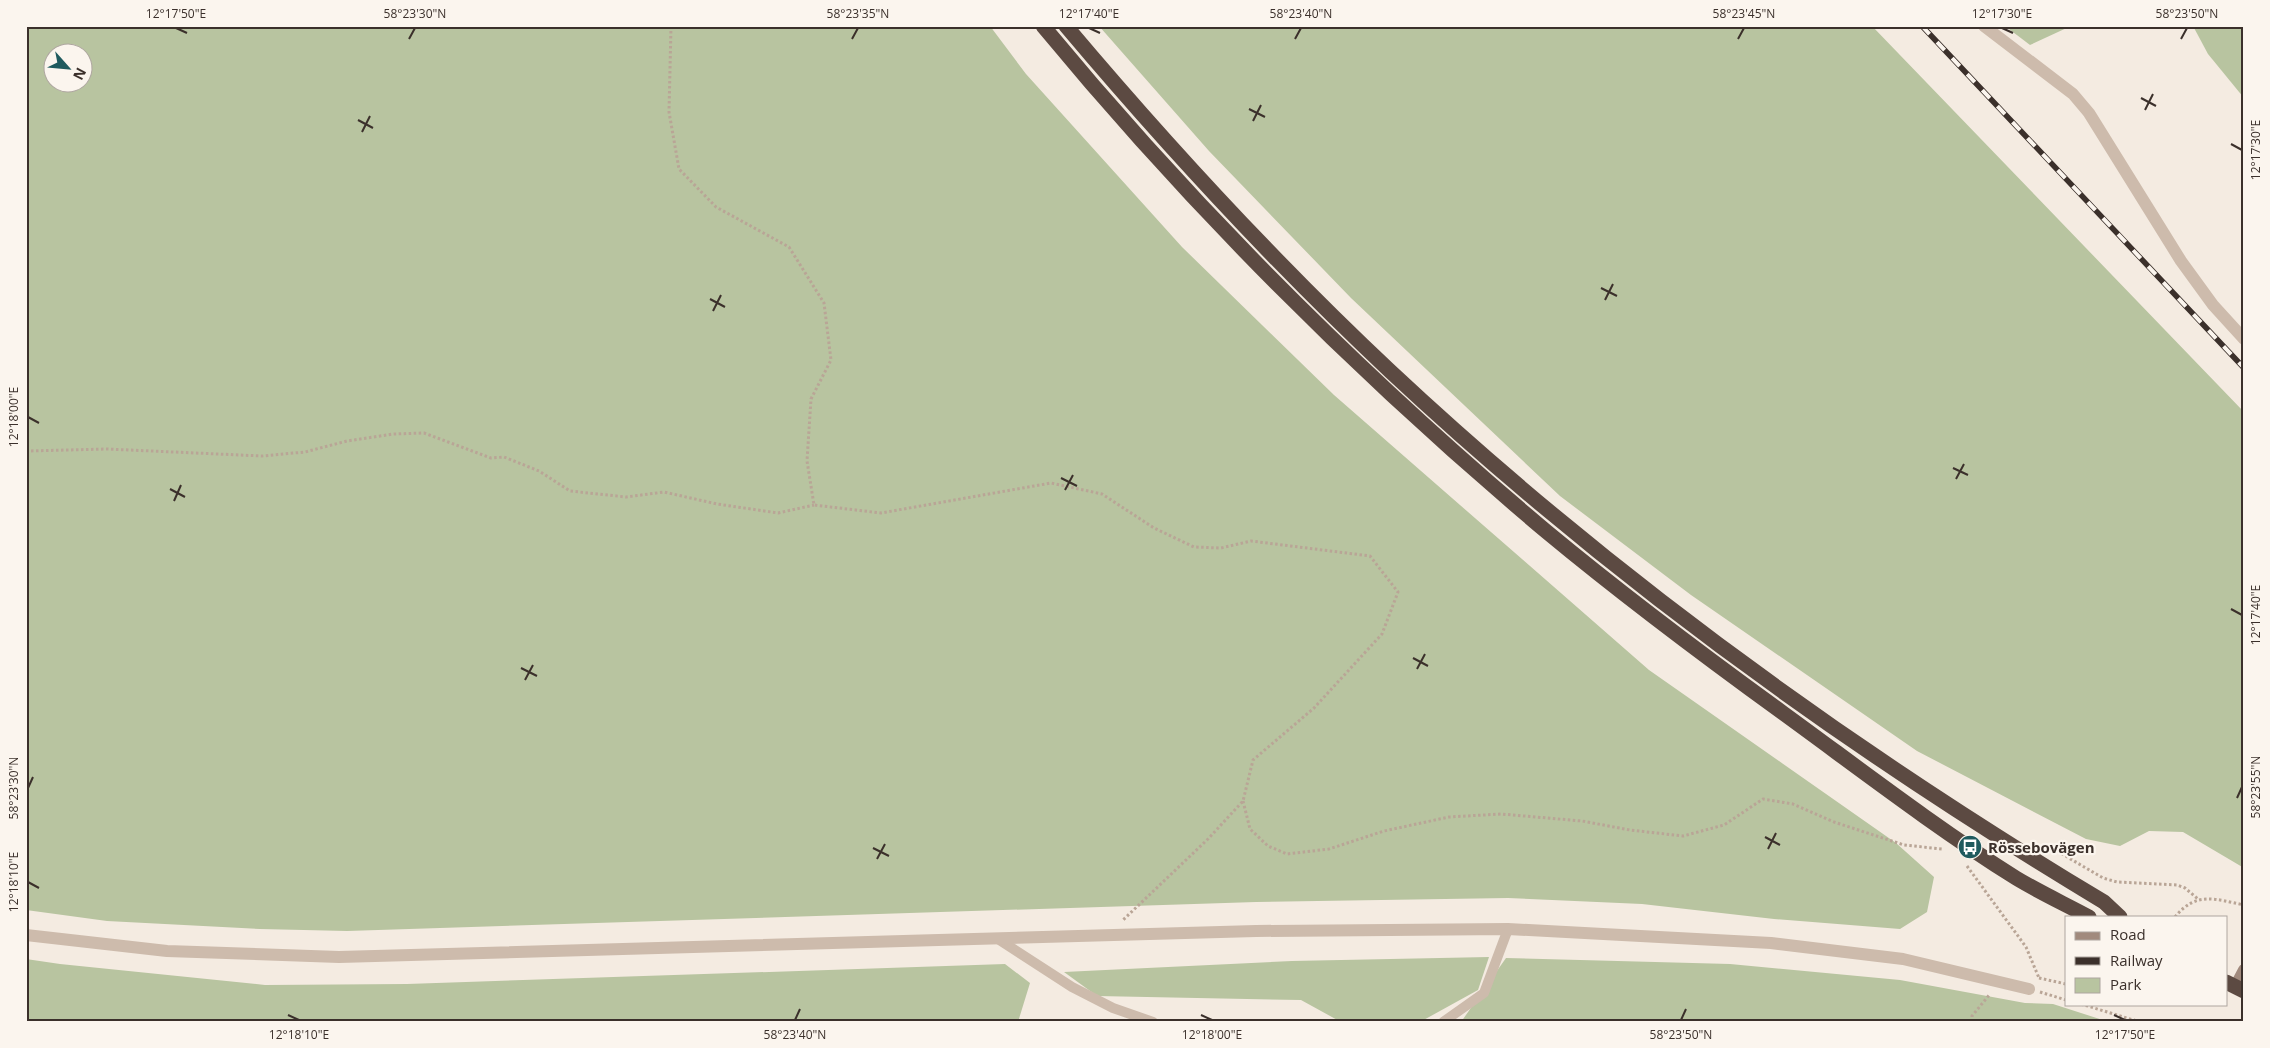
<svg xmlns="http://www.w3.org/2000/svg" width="2270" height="1048" viewBox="0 0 2270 1048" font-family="'Open Sans',sans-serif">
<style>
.green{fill:#b8c4a0;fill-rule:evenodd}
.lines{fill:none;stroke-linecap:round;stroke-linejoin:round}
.path{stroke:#b9a596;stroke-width:3;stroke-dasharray:2.5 2.5;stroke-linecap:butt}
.lane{stroke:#cdbbac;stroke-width:10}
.street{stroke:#cdbbac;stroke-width:12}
.secondary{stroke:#a18a7d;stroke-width:12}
.highway{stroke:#5c4a42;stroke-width:15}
.rail-casing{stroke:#3b302b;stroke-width:5.5}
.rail{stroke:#fbf5ee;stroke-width:4;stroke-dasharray:11;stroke-linecap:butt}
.ticks{fill:none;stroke:#3b302b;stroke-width:2}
.labels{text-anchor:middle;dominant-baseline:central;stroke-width:4.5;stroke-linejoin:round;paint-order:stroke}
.poi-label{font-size:15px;font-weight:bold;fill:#3b302b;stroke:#fbf5ee;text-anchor:start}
.neatline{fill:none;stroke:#3b302b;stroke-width:2}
.ticks-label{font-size:12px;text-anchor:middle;fill:#3b302b}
</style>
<rect width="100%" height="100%" fill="#f4ebe1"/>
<g class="green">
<path d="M 26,26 L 990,26 L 1026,74 L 1182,247 L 1334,395 L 1649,670 L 1896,843 L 1934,877 L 1927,912 L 1900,929 L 1774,919 L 1642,904 L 1508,898 L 1256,902 L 347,931 L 260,929 L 107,921 L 26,910 ZM 82,52 L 82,82 L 52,82 L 52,52 Z"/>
<path d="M 1099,26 L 1872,26 L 2244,412 L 2244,868 L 2183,832 L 2149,831 L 2120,846 L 2086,839 L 1917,751 L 1691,595 L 1560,496 L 1351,298 L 1209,151 Z"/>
<path d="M 2005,26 L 2071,26 L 2030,45 Z"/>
<path d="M 2193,26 L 2244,26 L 2244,98 L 2208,54 Z"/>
<path d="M 1489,957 L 1478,990 L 1420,1022 L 1341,1022 L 1301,1000 L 1097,996 L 1064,972 L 1292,961 Z"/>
<path d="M 1506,958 L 1730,964 L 1900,980 L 2025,1003 L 2053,1004 L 2109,1022 L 1461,1022 Z"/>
<path d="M 26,959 L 60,964 L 265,985 L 407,984 L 1005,964 L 1030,983 L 1018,1022 L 26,1022 Z"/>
</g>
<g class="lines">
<g class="path">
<path d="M 671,26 L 669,112 L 679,169 L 716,207 L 789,247 L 824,303 L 831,360 L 811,399 L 807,461 L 814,505 L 881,513 L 1051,483 L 1102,494 L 1154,528 L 1194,547 L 1221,548 L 1251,541 L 1370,556 L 1398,592 L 1382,634 L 1314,708 L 1253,760 L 1243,801 L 1208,839 L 1123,920"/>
<path d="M 26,451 L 107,449 L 262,456 L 305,452 L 347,441 L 393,434 L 424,433 L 491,458 L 504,457 L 539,471 L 570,491 L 626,497 L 664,492 L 717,504 L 778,513 L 814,505"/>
<path d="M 1243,801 L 1250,829 L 1268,846 L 1287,854 L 1329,849 L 1384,831 L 1449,817 L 1501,814 L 1582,821 L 1630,830 L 1683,836 L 1724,825 L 1763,799 L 1793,804 L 1834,822 L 1904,845 L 1942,849"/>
<path d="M 2057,851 L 2103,878 L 2117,882 L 2177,885 L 2185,888 L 2198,899"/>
<path d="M 1967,866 L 2026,947 L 2039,978"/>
<path d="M 2175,917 C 2196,891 2215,899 2244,905"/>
<path d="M 2039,978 L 2066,984"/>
<path d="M 2040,992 L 2066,1000"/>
<path d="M 2081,1004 L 2140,1022"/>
<path d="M 1972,1022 L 1972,1016 L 1990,994"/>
</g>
<g class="lane">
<path d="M 998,939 L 1072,987 L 1113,1008 L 1153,1022"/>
<path d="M 1443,1022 L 1484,993 L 1508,929"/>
</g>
<g class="street">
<path d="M 1984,26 L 2073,94 L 2089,113 L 2181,261 L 2213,305 L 2244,339"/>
<path d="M 26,935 L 167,951 L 339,957 L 1256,931 L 1508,929 L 1771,943 L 1903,959 L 2029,989"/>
</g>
<path class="secondary" d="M 2235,987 L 2244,970"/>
<g class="highway">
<path d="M 1043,26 C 1195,210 1365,379 1547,532 C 1623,595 1703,655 1783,713 C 1860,769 1935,827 2016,878 C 2039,892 2065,904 2089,917"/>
<path d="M 1066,26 C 1168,147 1275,263 1390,371 C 1607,574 1849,749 2104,902 L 2120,917"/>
<path d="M 2226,982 L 2244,991"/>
</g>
<g class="rail-casing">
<path id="rail" d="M 1922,26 L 2244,368"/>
</g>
<use href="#rail" class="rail"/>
</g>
<path class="ticks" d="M 176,28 L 187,33M 1089,28 L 1100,33M 2002,28 L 2013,33M 409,39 L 415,28M 852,39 L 858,28M 1295,39 L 1301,28M 1738,39 L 1744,28M 2181,39 L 2187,28M 2141,98 L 2156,106M 1249,109 L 1265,117M 2145,110 L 2153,94M 358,120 L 373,128M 1253,121 L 1261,105M 362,132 L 370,116M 2231,144 L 2242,150M 1601,288 L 1617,296M 710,299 L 725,307M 1605,300 L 1613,284M 713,311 L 721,295M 28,417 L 39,423M 1953,468 L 1968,475M 1061,478 L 1077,486M 1956,479 L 1964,464M 170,489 L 185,497M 1065,490 L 1073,475M 174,501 L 181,485M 2231,609 L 2242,615M 1413,658 L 1428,666M 521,668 L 537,676M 1417,669 L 1425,654M 525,680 L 533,665M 28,788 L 33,777M 2237,798 L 2242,787M 1765,837 L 1780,845M 873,848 L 889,856M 1768,849 L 1776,833M 877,859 L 885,844M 28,882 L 39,888M 288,1015 L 299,1020M 1201,1015 L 1212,1020M 2114,1015 L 2125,1020M 795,1020 L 800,1009M 1681,1020 L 1686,1009"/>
<defs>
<g id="bus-disc" transform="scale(1.25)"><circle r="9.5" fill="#1f5a5e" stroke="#fbf5ee"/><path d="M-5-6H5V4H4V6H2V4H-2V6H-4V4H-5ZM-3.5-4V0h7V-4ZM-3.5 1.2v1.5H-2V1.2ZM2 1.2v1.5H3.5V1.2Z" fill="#fff"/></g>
</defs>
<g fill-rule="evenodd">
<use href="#bus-disc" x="1970" y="847"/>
</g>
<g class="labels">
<g class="poi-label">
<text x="1988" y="847">Rössebovägen</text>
</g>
</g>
<rect width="2270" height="1048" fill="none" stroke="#fbf5ee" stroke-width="55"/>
<rect x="2065" y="916" width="162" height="90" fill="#fbf5ee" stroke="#aea6a0"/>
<rect x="2075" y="932" width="25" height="8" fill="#a18a7d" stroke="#aea6a0"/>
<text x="2110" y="940" font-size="15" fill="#3b302b">Road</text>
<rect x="2075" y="957" width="25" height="8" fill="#3b302b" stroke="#aea6a0"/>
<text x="2110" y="966" font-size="15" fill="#3b302b">Railway</text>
<rect x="2075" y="978" width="25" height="15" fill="#b8c4a0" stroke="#aea6a0"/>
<text x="2110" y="990" font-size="15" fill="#3b302b">Park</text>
<g transform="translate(68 68) rotate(117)"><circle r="24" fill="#fbf5ee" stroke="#aea6a0"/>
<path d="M0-4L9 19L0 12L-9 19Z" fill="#1f5a5e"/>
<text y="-8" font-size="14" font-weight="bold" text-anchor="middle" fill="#3b302b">N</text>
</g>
<rect x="28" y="28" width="2214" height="992" class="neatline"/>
<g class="ticks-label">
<text x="176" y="18">12°17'50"E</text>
<text x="415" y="18">58°23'30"N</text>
<text x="858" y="18">58°23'35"N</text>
<text x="1089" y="18">12°17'40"E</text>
<text x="1301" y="18">58°23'40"N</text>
<text x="1744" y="18">58°23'45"N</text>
<text x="2002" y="18">12°17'30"E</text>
<text x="2187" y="18">58°23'50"N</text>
<text transform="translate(2256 150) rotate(-90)" y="4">12°17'30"E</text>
<text transform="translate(14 417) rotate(-90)" y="4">12°18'00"E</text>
<text transform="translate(2256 615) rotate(-90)" y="4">12°17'40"E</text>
<text transform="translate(2256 787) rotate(-90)" y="4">58°23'55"N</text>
<text transform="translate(14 788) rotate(-90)" y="4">58°23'30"N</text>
<text transform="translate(14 882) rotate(-90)" y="4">12°18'10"E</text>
<text x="299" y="1039">12°18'10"E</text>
<text x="795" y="1039">58°23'40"N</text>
<text x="1212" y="1039">12°18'00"E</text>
<text x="1681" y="1039">58°23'50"N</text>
<text x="2125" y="1039">12°17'50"E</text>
</g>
</svg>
